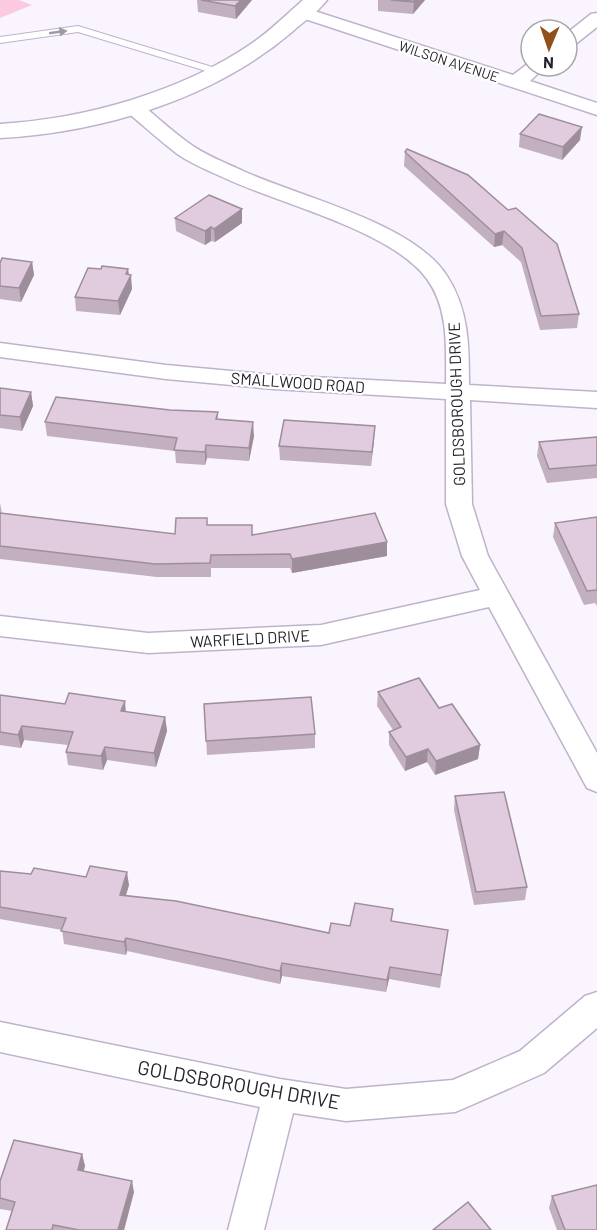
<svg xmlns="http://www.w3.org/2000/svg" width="597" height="1230" viewBox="0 0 597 1230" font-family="Barlow,sans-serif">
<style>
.green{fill:#fbcade}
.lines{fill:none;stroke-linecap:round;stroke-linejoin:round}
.service-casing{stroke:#bfb3cb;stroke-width:2}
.minor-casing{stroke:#bfb3cb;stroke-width:3}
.tertiary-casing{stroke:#bfb3cb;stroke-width:3}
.service{fill:#fff;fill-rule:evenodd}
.minor{fill:#fff;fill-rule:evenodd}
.tertiary{fill:#fff;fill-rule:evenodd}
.wall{fill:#c2afbf}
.shaded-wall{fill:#9e8e9b}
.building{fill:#e1cbde;stroke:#9e8e9b;stroke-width:1.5}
.oneway{fill:#9d9ca0}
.labels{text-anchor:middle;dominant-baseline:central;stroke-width:4.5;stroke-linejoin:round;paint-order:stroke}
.far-street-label{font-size:14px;fill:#26222b;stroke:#fff}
.street-label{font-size:16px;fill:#26222b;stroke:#fff}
.near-street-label{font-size:20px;fill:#26222b;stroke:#fff}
</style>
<rect width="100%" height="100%" fill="#f9f4fe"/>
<path class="green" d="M 0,0 L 19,0 L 32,5 L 0,18 Z"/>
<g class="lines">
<g class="service-casing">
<path id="service" d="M 78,26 L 222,70 L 224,72 L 216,74 L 78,32 L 0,43 L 0,37 Z"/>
</g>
<g class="minor-casing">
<g id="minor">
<path d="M 302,7 L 513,75 L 530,62 L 531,66 L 546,66 L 530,81 L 597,103 L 597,115 L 296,16 L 293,12 L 296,8 Z"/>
<path d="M 597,13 L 597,27 L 573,46 L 567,47 L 567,33 L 591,14 Z"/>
<path d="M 134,102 L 141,104 C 157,117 173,132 190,144 C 205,155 226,163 243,171 C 300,197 414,223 447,276 C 469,310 469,346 469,385 L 597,392 L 597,408 L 470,400 L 472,504 L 488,556 L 597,753 L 597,792 L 587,788 L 489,607 L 321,645 L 148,653 L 0,636 L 0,616 L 148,633 L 321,625 L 480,590 L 462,556 L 446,504 L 446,399 L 274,389 L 166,379 L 0,357 L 0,343 L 166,365 L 274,375 L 446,384 C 446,348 449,309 427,279 C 392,231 284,205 229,180 C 212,172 191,164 176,153 C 159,140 144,126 127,112 L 124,108 L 127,104 Z"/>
<path d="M 597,992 L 597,1028 L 544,1073 L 467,1107 L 455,1112 L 346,1121 L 293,1113 L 264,1230 L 228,1230 L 260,1107 L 0,1052 L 0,1022 L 280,1079 L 346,1089 L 453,1080 L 520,1051 L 585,996 Z"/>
</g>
</g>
<g class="tertiary-casing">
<path id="tertiary" d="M 303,0 L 327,0 C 318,12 304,21 293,31 C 214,99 103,132 0,138 L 0,124 C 84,119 181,92 251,44 C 269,32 286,15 303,0 Z"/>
</g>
<use href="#service" class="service"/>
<use href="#minor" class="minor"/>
<use href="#tertiary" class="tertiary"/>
</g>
<g class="wall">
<path d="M 197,0 L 252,0 L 236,19 L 198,12 Z"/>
<path d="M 378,0 L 425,0 L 413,14 L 378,11 Z"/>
<path d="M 520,134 L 580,140 L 562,160 L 519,147 Z"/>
<path d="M 405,152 L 468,175 L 579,314 L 577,328 L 540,330 L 521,262 L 502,245 L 494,247 L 404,166 Z"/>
<path d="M 242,209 L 242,223 L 215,242 L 211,241 L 205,245 L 176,231 L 175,218 Z"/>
<path d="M 32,262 L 34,275 L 21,302 L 0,299 L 0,263 Z"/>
<path d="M 101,269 L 128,269 L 132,289 L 120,315 L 76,311 L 75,297 Z"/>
<path d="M 0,388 L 31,392 L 33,406 L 22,431 L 0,428 Z"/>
<path d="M 170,410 L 218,412 L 218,419 L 254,436 L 249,461 L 207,458 L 205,465 L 176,463 L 175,451 L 47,436 L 45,422 Z"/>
<path d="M 597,437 L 597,478 L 547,483 L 537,456 L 539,442 Z"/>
<path d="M 374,440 L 371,466 L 280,460 L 279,446 Z"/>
<path d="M 0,503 L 2,513 L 175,534 L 208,525 L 253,535 L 387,556 L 292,573 L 290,568 L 211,568 L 211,577 L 157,577 L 0,559 Z"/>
<path d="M 597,517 L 597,606 L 595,603 L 584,605 L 553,537 L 555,523 Z"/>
<path d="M 378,692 L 439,708 L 480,745 L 478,759 L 435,775 L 427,762 L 405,771 L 389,745 L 389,732 L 393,730 L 377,706 Z"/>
<path d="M 0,695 L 165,717 L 167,731 L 156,767 L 107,760 L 103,770 L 68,765 L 66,752 L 68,745 L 24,740 L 21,748 L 0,745 Z"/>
<path d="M 204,704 L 315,734 L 315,748 L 207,755 Z"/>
<path d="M 455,796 L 527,887 L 525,900 L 474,905 L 454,810 Z"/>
<path d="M 0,871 L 129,885 L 126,895 L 329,933 L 350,926 L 392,921 L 448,930 L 440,988 L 389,979 L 386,992 L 282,976 L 280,984 L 127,951 L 126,955 L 64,944 L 62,930 L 0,919 Z"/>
<path d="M 82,1154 L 85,1166 L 83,1171 L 134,1192 L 124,1230 L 6,1230 L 12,1211 L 0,1209 L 0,1181 Z"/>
<path d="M 552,1196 L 597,1230 L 557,1230 L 549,1208 Z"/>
</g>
<g class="shaded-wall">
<path d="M 241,0 L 252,0 L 236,19 L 235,6 Z"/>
<path d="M 415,0 L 425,0 L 413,14 L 414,2 Z"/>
<path d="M 582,127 L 580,140 L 562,160 L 563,147 Z"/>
<path d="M 242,209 L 242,223 L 215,242 L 214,229 Z"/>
<path d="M 211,227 L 211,241 L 205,245 L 205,231 Z"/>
<path d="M 504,231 L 502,245 L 494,247 L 495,234 Z"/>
<path d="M 32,262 L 34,275 L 21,302 L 19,288 Z"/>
<path d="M 128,269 L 129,279 L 131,275 L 132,289 L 120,315 L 118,301 Z"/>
<path d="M 31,392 L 33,406 L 22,431 L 20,417 Z"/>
<path d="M 253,422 L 254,436 L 249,461 L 249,448 Z"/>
<path d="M 375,426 L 374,440 L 371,466 L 372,452 Z"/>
<path d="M 206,445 L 207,458 L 205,465 L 205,452 Z"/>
<path d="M 387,542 L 387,556 L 292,573 L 292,559 Z"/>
<path d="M 125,701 L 126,714 L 121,711 Z"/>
<path d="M 165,717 L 167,731 L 156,767 L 154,753 Z"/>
<path d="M 22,726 L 24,740 L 21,748 L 18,735 Z"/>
<path d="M 480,745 L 478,759 L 435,775 L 436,761 Z"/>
<path d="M 105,747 L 107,760 L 103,770 L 101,756 Z"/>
<path d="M 428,749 L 427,762 L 405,771 L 406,757 Z"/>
<path d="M 127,872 L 129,885 L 122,908 L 120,895 Z"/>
<path d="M 126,938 L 127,951 L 126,955 L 124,942 Z"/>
<path d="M 282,963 L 282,976 L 280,984 L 280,971 Z"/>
<path d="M 390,967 L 389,979 L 386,992 L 387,980 Z"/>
<path d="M 82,1154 L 85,1166 L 81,1182 L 78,1170 Z"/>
<path d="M 132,1181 L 134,1192 L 124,1230 L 118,1230 Z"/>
</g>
<g class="building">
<path d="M 201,0 L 241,0 L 235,6 Z"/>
<path d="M 391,0 L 415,0 L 414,2 Z"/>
<path d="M 539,114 L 582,127 L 563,147 L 520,134 Z"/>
<path d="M 407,149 L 468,175 L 508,210 L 516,208 L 557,244 L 579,314 L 541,316 L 522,248 L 504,231 L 495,234 L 405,152 Z"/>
<path d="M 209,195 L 242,209 L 214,229 L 211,227 L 205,231 L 175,218 Z"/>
<path d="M 2,258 L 32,262 L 19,288 L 0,286 L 0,263 Z"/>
<path d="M 102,266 L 128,269 L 126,274 L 131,275 L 118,301 L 75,297 L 88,268 L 101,269 Z"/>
<path d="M 0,388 L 31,392 L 20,417 L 0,415 Z"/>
<path d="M 56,397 L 170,410 L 218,412 L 216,419 L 253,422 L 249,448 L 206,445 L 205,452 L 174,450 L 177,438 L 45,422 Z"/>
<path d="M 284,420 L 375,426 L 372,452 L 279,446 Z"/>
<path d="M 597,437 L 597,465 L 549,469 L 539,442 Z"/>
<path d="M 0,513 L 175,534 L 176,518 L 207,518 L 207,525 L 252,525 L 252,535 L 375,513 L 387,542 L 292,559 L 290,554 L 211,555 L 210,563 L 155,564 L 0,546 Z"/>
<path d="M 597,517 L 597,590 L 587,591 L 555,523 Z"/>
<path d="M 419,678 L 439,708 L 452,704 L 480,745 L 436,761 L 428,749 L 406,757 L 389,732 L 401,727 L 378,692 Z"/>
<path d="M 69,693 L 125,701 L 121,711 L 165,717 L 154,753 L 105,747 L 101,756 L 66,752 L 73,732 L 22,726 L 18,735 L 0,732 L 0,695 L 65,704 Z"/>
<path d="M 311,697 L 315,734 L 206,741 L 204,704 Z"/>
<path d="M 504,792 L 527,887 L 476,892 L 455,796 Z"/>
<path d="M 90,866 L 127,872 L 120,895 L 176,901 L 329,933 L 331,923 L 350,926 L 355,903 L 393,909 L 391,921 L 448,930 L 441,975 L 390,967 L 387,980 L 282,963 L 280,971 L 126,938 L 124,942 L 61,931 L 66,918 L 0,907 L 0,871 L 31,874 L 34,868 L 86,877 Z"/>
<path d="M 14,1140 L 82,1154 L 78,1170 L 132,1181 L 118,1230 L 79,1230 L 53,1225 L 52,1230 L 6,1230 L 15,1202 L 0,1198 L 0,1181 Z"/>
<path d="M 597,1185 L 597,1230 L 565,1230 L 552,1196 Z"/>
<path d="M 468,1202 L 491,1230 L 433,1230 Z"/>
</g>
<defs><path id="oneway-solid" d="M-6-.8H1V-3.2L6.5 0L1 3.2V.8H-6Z" transform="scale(1.5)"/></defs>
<use class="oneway" href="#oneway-solid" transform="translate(58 32) rotate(-8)"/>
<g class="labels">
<g class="far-street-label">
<text transform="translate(449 61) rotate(18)">WILSON AVENUE</text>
</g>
<g class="street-label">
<text transform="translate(298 382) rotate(4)">SMALLWOOD ROAD</text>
<text transform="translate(456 404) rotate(-92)">GOLDSBOROUGH DRIVE</text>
<text transform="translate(250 638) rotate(-3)">WARFIELD DRIVE</text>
</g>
<g class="near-street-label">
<text transform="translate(239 1084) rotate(10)">GOLDSBOROUGH DRIVE</text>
</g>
</g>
<g transform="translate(549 48) rotate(182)"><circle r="28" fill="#ffffff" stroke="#a8a7aa" stroke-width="1.5"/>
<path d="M0-4.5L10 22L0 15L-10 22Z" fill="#905118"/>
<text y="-9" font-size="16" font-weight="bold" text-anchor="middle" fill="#26222b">N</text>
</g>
</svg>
